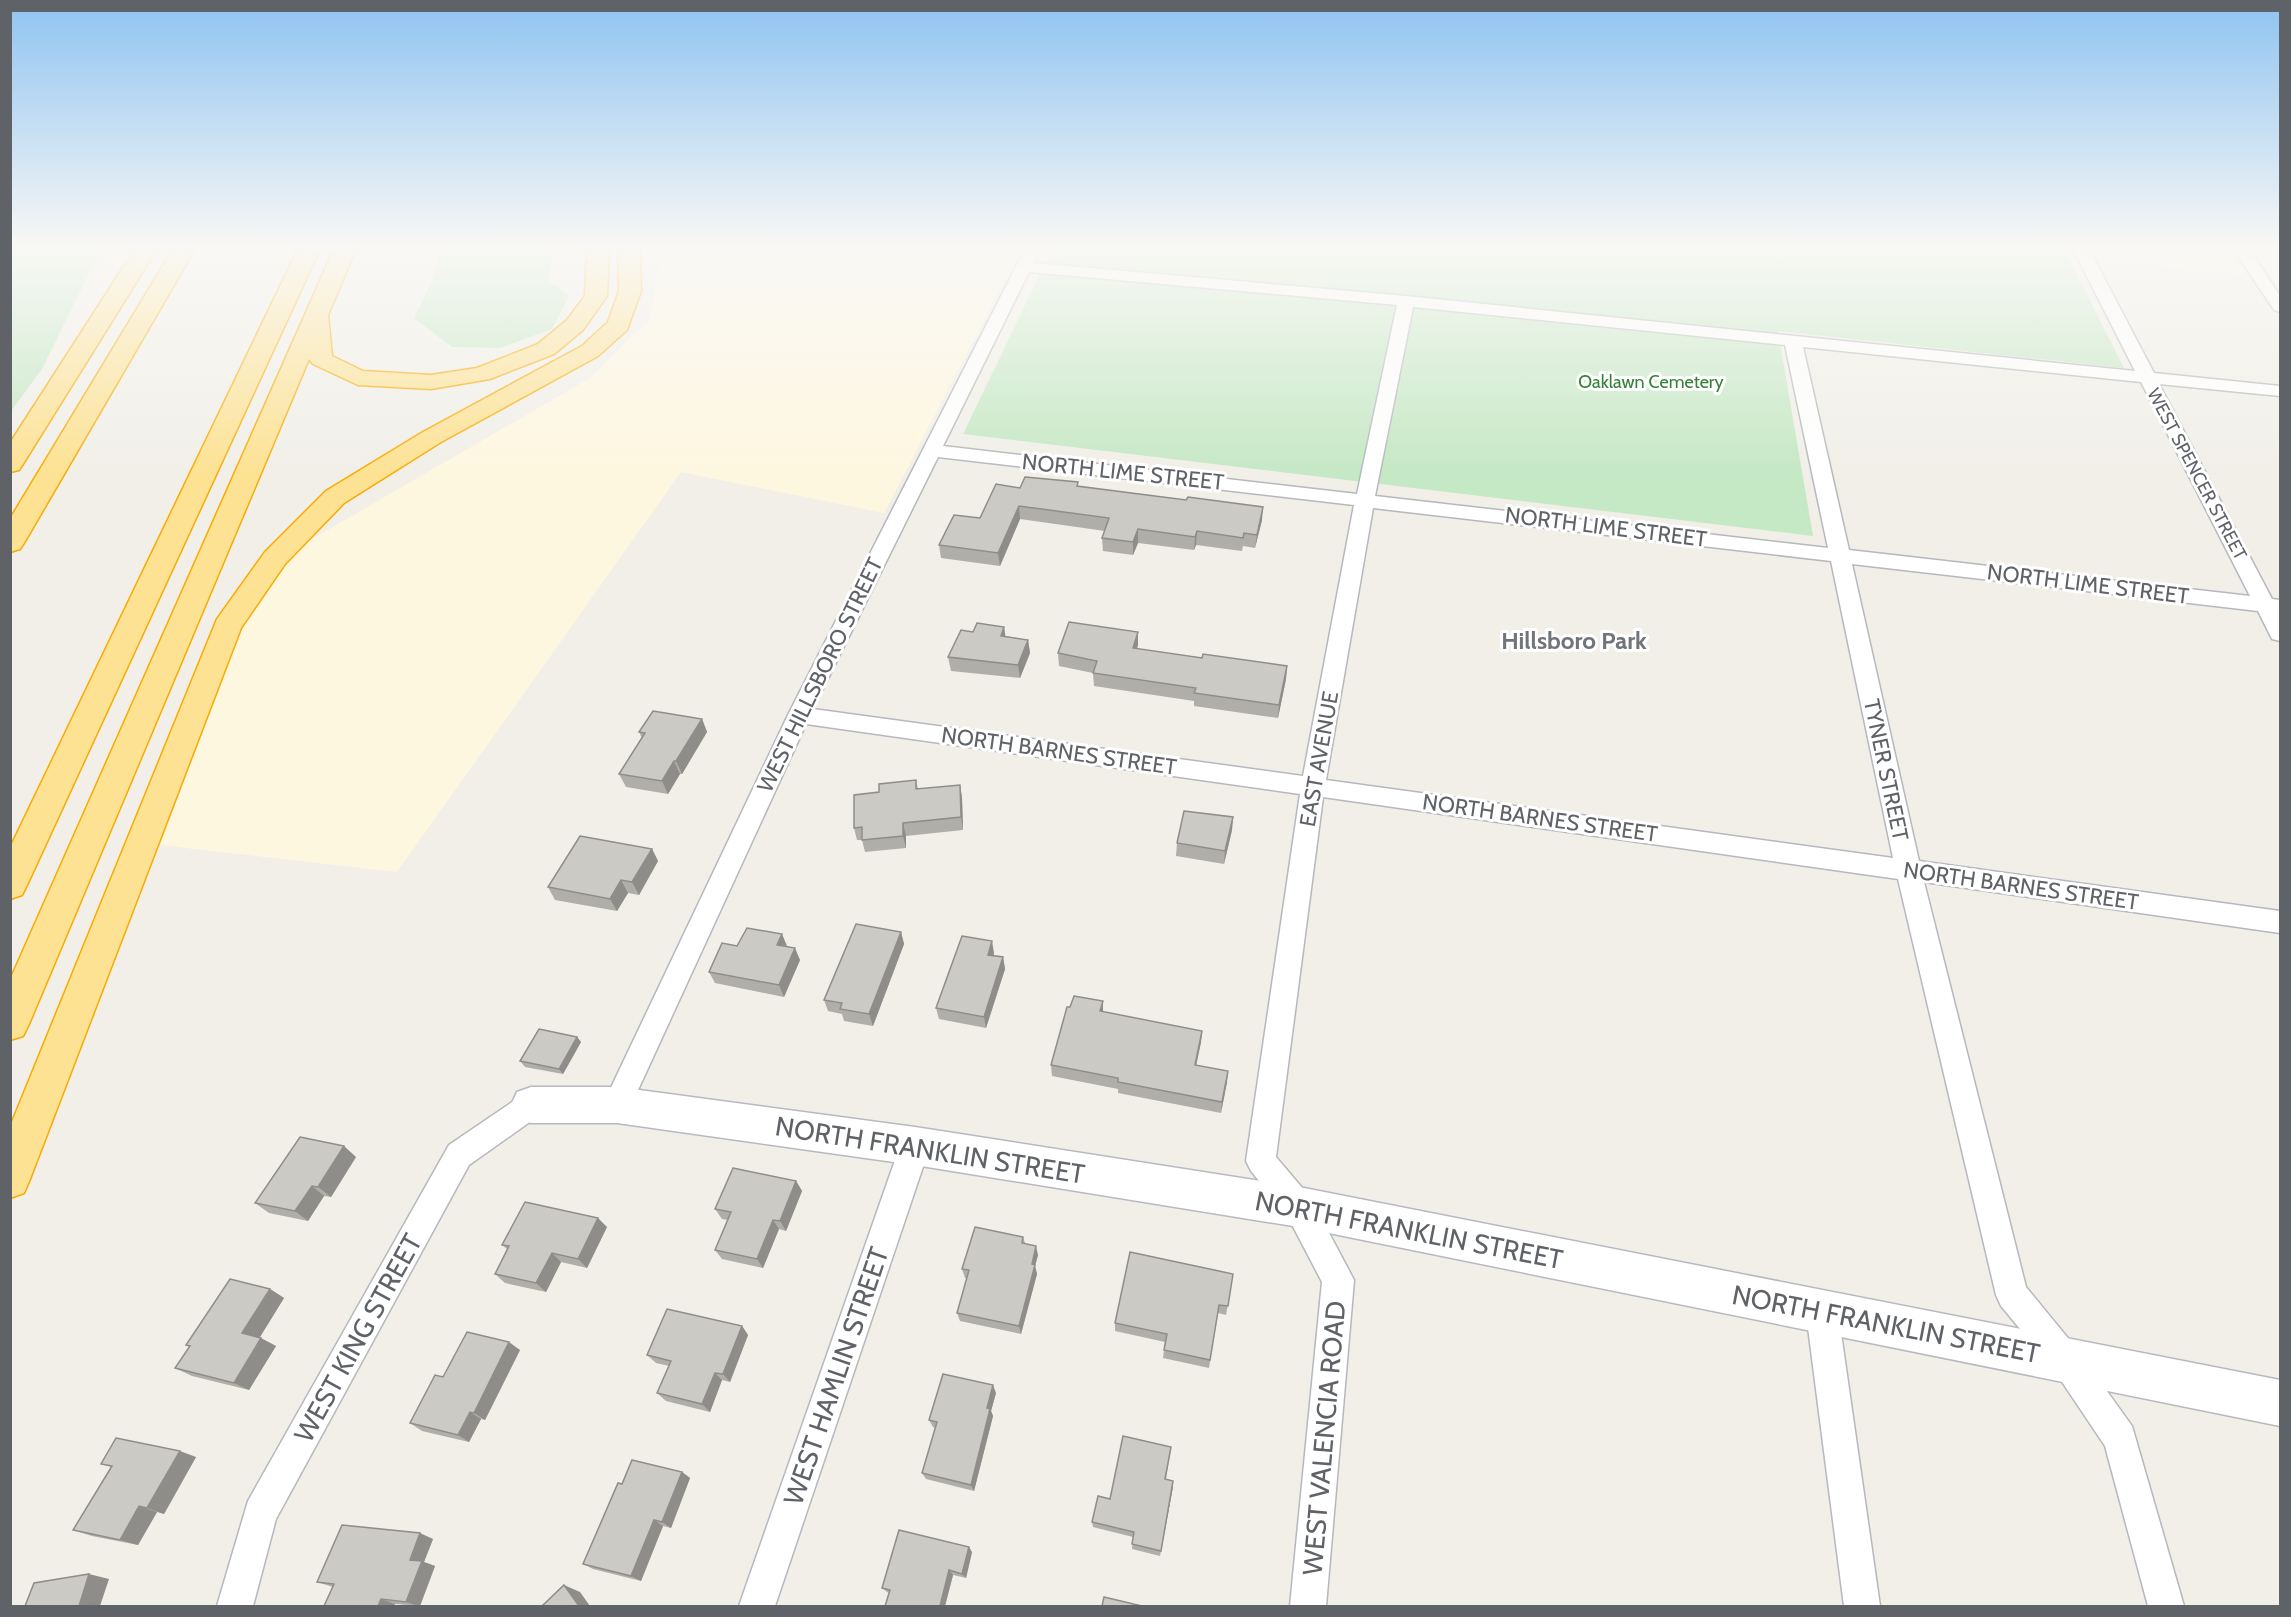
<svg xmlns="http://www.w3.org/2000/svg" width="2291" height="1617" viewBox="0 0 2291 1617" font-family="Cabin,sans-serif">
<style>
.commercial{fill:#fef7e0}
.green{fill:#c5e8c5}
.lines{fill:none;stroke-linecap:round;stroke-linejoin:round}
.street-casing{stroke:#b5b8bc;stroke-width:3}
.secondary-casing{stroke:#b6babf;stroke-width:3}
.highway-casing{stroke:#f9ab00;stroke-width:3}
.street{fill:#fff;fill-rule:evenodd}
.secondary{fill:#fff;fill-rule:evenodd}
.highway{fill:#fde293;fill-rule:evenodd}
.wall{fill:#afaea9}
.shaded-wall{fill:#8f8d8a}
.building{fill:#cccac5;stroke:#8f8d8a;stroke-width:1.5}
.labels{text-anchor:middle;dominant-baseline:central;stroke-width:6;stroke-linejoin:round;paint-order:stroke}
.far-park-label{font-size:18px;fill:#348238;stroke:#fff}
.far-street-label{font-size:18px;fill:#5f6368;stroke:#fff}
.street-label{font-size:22px;fill:#5f6368;stroke:#fff}
.neighbourhood-label{font-size:24px;font-weight:bold;fill:#70757a;stroke:#fff}
.near-street-label{font-size:27px;fill:#5f6368;stroke:#fff}
</style>
<rect width="100%" height="100%" fill="#f1efe8"/>
<g class="commercial">
<path d="M 662,249 L 1021,249 L 884,513 L 681,472 L 397,872 L 160,845 L 243,626 L 289,560 L 307,542 L 590,378 L 650,319 Z"/>
<path d="M 2094,249 L 2229,249 L 2247,275 L 2100,261 Z"/>
<path d="M 2253,249 L 2280,249 L 2280,289 Z"/>
</g>
<g class="green">
<path d="M 11,249 L 101,249 L 42,369 L 11,411 Z"/>
<path d="M 441,249 L 554,249 L 548,280 L 569,296 L 552,329 L 500,348 L 452,347 L 414,318 L 433,279 Z"/>
<path d="M 1052,249 L 2064,249 L 2124,368 L 1778,331 L 1813,536 L 963,434 Z"/>
</g>
<g class="lines">
<g class="street-casing">
<g id="street">
<path d="M 1025,249 L 1041,249 L 1034,263 L 1406,296 L 2135,371 L 2073,249 L 2089,249 L 2154,373 L 2280,386 L 2280,396 L 2159,384 L 2272,599 L 2280,600 L 2280,641 L 2272,639 L 2258,611 L 1852,564 L 1919,861 L 2280,911 L 2280,933 L 1924,882 L 2026,1287 L 2076,1348 L 2132,1426 L 2184,1606 L 2148,1606 L 2105,1446 L 2054,1370 L 2001,1306 L 1996,1295 L 1898,879 L 1323,797 L 1276,1157 L 1310,1197 L 1354,1280 L 1326,1606 L 1290,1606 L 1322,1282 L 1288,1217 L 1251,1171 L 1246,1161 L 1300,794 L 806,724 L 627,1114 L 617,1118 L 607,1114 L 603,1105 L 607,1096 L 788,715 ZM 1029,272 L 1397,305 L 1357,494 L 943,446 ZM 1413,307 L 1785,345 L 1828,548 L 1375,496 ZM 1803,347 L 2141,382 L 2250,596 L 1849,550 ZM 938,457 L 1354,505 L 1303,776 L 813,709 ZM 1373,508 L 1831,561 L 1893,858 L 1326,780 Z"/>
<path d="M 2233,249 L 2249,249 L 2280,296 L 2280,312 L 2274,310 Z"/>
<path d="M 531,1092 L 541,1096 L 545,1105 L 541,1114 L 469,1165 L 276,1519 L 253,1606 L 217,1606 L 248,1501 L 449,1145 L 521,1096 Z"/>
<path d="M 915,1132 L 925,1136 L 930,1146 L 775,1606 L 739,1606 L 900,1146 L 905,1136 Z"/>
<path d="M 1822,1296 L 1833,1301 L 1838,1312 L 1880,1606 L 1844,1606 L 1806,1312 L 1811,1301 Z"/>
</g>
</g>
<g class="secondary-casing">
<path id="secondary" d="M 531,1087 L 617,1087 L 915,1127 L 1299,1187 L 2280,1380 L 2280,1426 L 1299,1227 L 915,1165 L 617,1123 L 531,1123 L 517,1118 L 511,1105 L 517,1092 Z"/>
</g>
<g class="highway-casing">
<g id="highway">
<path d="M 135,249 L 157,249 L 23,464 L 19,470 L 10,472 L 10,443 Z"/>
<path d="M 173,249 L 195,249 L 24,543 L 20,549 L 10,552 L 10,519 Z"/>
<path d="M 298,249 L 320,249 L 27,885 L 22,895 L 10,899 L 10,848 Z"/>
<path d="M 334,249 L 356,249 L 328,315 L 332,356 L 363,371 L 431,375 L 477,368 L 538,344 L 567,320 L 585,296 L 587,249 L 609,249 L 607,296 L 583,330 L 554,354 L 490,379 L 431,389 L 358,385 L 313,364 L 309,359 L 29,1024 L 23,1036 L 10,1040 L 10,980 Z"/>
<path d="M 618,249 L 640,249 L 641,291 L 627,330 L 598,356 L 441,442 L 344,503 L 285,564 L 241,628 L 30,1179 L 24,1193 L 10,1198 L 10,1127 L 217,619 L 265,552 L 326,491 L 423,432 L 582,346 L 608,322 L 619,291 Z"/>
</g>
</g>
<use href="#street" class="street"/>
<use href="#secondary" class="secondary"/>
<use href="#highway" class="highway"/>
</g>
<g class="wall">
<path d="M 1078,482 L 1078,486 L 1262,520 L 1255,548 L 1243,546 L 1242,551 L 1196,545 L 1194,550 L 1138,543 L 1133,555 L 1103,551 L 1102,538 L 1105,531 L 1020,519 L 1000,566 L 941,558 L 939,545 L 980,518 L 1020,488 Z"/>
<path d="M 1004,627 L 1005,636 L 1028,640 L 1030,653 L 1020,678 L 951,671 L 948,657 L 973,632 Z"/>
<path d="M 1138,632 L 1138,645 L 1137,649 L 1202,658 L 1287,666 L 1286,679 L 1278,718 L 1194,706 L 1194,701 L 1094,686 L 1093,673 L 1059,666 L 1058,653 Z"/>
<path d="M 702,719 L 707,732 L 682,774 L 680,774 L 668,794 L 626,787 L 619,774 L 642,738 L 639,732 Z"/>
<path d="M 916,780 L 918,789 L 960,785 L 962,798 L 963,830 L 906,836 L 906,848 L 865,852 L 862,840 L 857,840 L 854,828 L 879,792 Z"/>
<path d="M 1233,817 L 1232,830 L 1224,864 L 1176,856 L 1177,843 Z"/>
<path d="M 652,849 L 658,861 L 639,895 L 628,893 L 617,911 L 555,900 L 548,887 Z"/>
<path d="M 901,932 L 904,944 L 873,1026 L 844,1021 L 842,1014 L 828,1011 L 824,1000 Z"/>
<path d="M 737,946 L 787,947 L 800,960 L 784,997 L 715,983 L 709,972 Z"/>
<path d="M 994,953 L 994,956 L 1003,957 L 1005,969 L 986,1028 L 939,1019 L 936,1008 Z"/>
<path d="M 1103,1001 L 1103,1012 L 1202,1031 L 1201,1042 L 1196,1065 L 1227,1082 L 1221,1113 L 1118,1093 L 1118,1089 L 1052,1076 L 1051,1065 L 1070,1007 Z"/>
<path d="M 577,1037 L 581,1042 L 563,1074 L 525,1067 L 520,1061 Z"/>
<path d="M 356,1157 L 331,1197 L 324,1196 L 308,1221 L 269,1213 L 255,1203 Z"/>
<path d="M 796,1181 L 802,1191 L 786,1231 L 779,1229 L 763,1268 L 722,1259 L 715,1250 L 728,1220 L 722,1219 L 715,1209 Z"/>
<path d="M 607,1227 L 587,1268 L 561,1262 L 546,1292 L 505,1283 L 495,1274 L 507,1249 L 502,1245 Z"/>
<path d="M 1023,1237 L 1025,1243 L 1038,1255 L 1035,1266 L 1037,1274 L 1021,1334 L 960,1321 L 957,1313 L 967,1278 L 965,1278 L 962,1269 Z"/>
<path d="M 1233,1274 L 1226,1315 L 1218,1313 L 1209,1368 L 1163,1358 L 1165,1342 L 1115,1331 L 1115,1323 Z"/>
<path d="M 270,1289 L 284,1298 L 259,1338 L 276,1346 L 249,1390 L 192,1376 L 175,1368 L 190,1347 L 186,1345 Z"/>
<path d="M 742,1326 L 748,1335 L 730,1382 L 722,1380 L 710,1412 L 666,1401 L 657,1393 L 669,1366 L 656,1363 L 647,1355 Z"/>
<path d="M 520,1350 L 485,1420 L 481,1419 L 469,1442 L 422,1431 L 410,1423 L 443,1377 Z"/>
<path d="M 996,1393 L 991,1411 L 993,1416 L 974,1491 L 926,1479 L 922,1473 L 935,1428 L 933,1427 L 929,1420 Z"/>
<path d="M 1171,1447 L 1166,1479 L 1173,1481 L 1173,1487 L 1160,1556 L 1132,1549 L 1133,1537 L 1093,1527 L 1092,1522 L 1110,1499 Z"/>
<path d="M 196,1457 L 164,1514 L 157,1512 L 138,1545 L 92,1536 L 73,1530 L 111,1467 L 101,1464 Z"/>
<path d="M 682,1472 L 690,1478 L 671,1528 L 663,1526 L 641,1581 L 593,1569 L 583,1564 L 622,1484 Z"/>
<path d="M 433,1539 L 424,1562 L 435,1566 L 420,1606 L 395,1604 L 394,1606 L 324,1606 L 333,1587 L 317,1582 Z"/>
<path d="M 972,1552 L 966,1578 L 953,1575 L 945,1606 L 885,1606 L 889,1593 L 887,1592 L 882,1588 Z"/>
</g>
<g class="shaded-wall">
<path d="M 1019,506 L 1020,519 L 1000,566 L 998,553 Z"/>
<path d="M 1263,507 L 1262,520 L 1255,548 L 1257,535 Z"/>
<path d="M 1138,529 L 1138,543 L 1133,555 L 1133,542 Z"/>
<path d="M 1197,531 L 1196,545 L 1194,550 L 1195,537 Z"/>
<path d="M 1004,627 L 1006,640 L 1001,636 Z"/>
<path d="M 1138,632 L 1138,645 L 1133,661 L 1133,648 Z"/>
<path d="M 1028,640 L 1030,653 L 1020,678 L 1018,665 Z"/>
<path d="M 1287,666 L 1286,679 L 1278,718 L 1279,705 Z"/>
<path d="M 702,719 L 707,732 L 682,774 L 676,761 Z"/>
<path d="M 674,761 L 680,774 L 668,794 L 662,781 Z"/>
<path d="M 960,785 L 962,798 L 963,830 L 961,817 Z"/>
<path d="M 1233,817 L 1232,830 L 1224,864 L 1225,851 Z"/>
<path d="M 903,823 L 906,836 L 906,848 L 903,836 Z"/>
<path d="M 652,849 L 658,861 L 639,895 L 632,882 Z"/>
<path d="M 621,880 L 628,893 L 617,911 L 610,899 Z"/>
<path d="M 901,932 L 904,944 L 873,1026 L 869,1014 Z"/>
<path d="M 782,934 L 787,946 L 777,945 Z"/>
<path d="M 992,941 L 994,953 L 990,966 L 988,955 Z"/>
<path d="M 795,948 L 800,960 L 784,997 L 779,985 Z"/>
<path d="M 1003,957 L 1005,969 L 986,1028 L 984,1017 Z"/>
<path d="M 1103,1001 L 1103,1013 L 1100,1011 Z"/>
<path d="M 1202,1031 L 1201,1042 L 1194,1076 L 1195,1065 Z"/>
<path d="M 577,1037 L 581,1042 L 563,1074 L 559,1069 Z"/>
<path d="M 1228,1071 L 1227,1082 L 1221,1113 L 1222,1102 Z"/>
<path d="M 344,1146 L 356,1157 L 331,1197 L 318,1187 Z"/>
<path d="M 796,1181 L 802,1191 L 786,1231 L 780,1221 Z"/>
<path d="M 312,1186 L 324,1196 L 308,1221 L 295,1211 Z"/>
<path d="M 598,1218 L 607,1227 L 587,1268 L 578,1259 Z"/>
<path d="M 773,1220 L 779,1229 L 763,1268 L 757,1259 Z"/>
<path d="M 1036,1246 L 1038,1255 L 1035,1266 L 1037,1274 L 1021,1334 L 1019,1326 L 1032,1264 Z"/>
<path d="M 552,1253 L 561,1262 L 546,1292 L 536,1283 Z"/>
<path d="M 270,1289 L 284,1298 L 257,1342 L 242,1333 Z"/>
<path d="M 742,1326 L 748,1335 L 730,1382 L 723,1374 Z"/>
<path d="M 261,1338 L 276,1346 L 249,1390 L 234,1383 Z"/>
<path d="M 509,1342 L 520,1350 L 485,1420 L 474,1413 Z"/>
<path d="M 715,1373 L 722,1380 L 710,1412 L 702,1404 Z"/>
<path d="M 993,1385 L 996,1393 L 991,1411 L 993,1416 L 974,1491 L 971,1485 L 987,1408 Z"/>
<path d="M 470,1412 L 481,1419 L 469,1442 L 458,1435 Z"/>
<path d="M 180,1451 L 196,1457 L 164,1514 L 147,1508 Z"/>
<path d="M 682,1472 L 690,1478 L 671,1528 L 662,1522 Z"/>
<path d="M 1173,1481 L 1173,1487 L 1160,1556 L 1161,1551 Z"/>
<path d="M 139,1506 L 157,1512 L 138,1545 L 120,1540 Z"/>
<path d="M 654,1520 L 663,1526 L 641,1581 L 631,1576 Z"/>
<path d="M 420,1533 L 433,1539 L 424,1562 L 435,1566 L 420,1606 L 419,1606 L 406,1602 L 410,1560 Z"/>
<path d="M 969,1547 L 972,1552 L 966,1578 L 962,1574 Z"/>
<path d="M 949,1570 L 953,1575 L 945,1606 L 940,1606 Z"/>
<path d="M 89,1574 L 109,1579 L 100,1606 L 79,1606 Z"/>
<path d="M 564,1585 L 580,1592 L 590,1606 L 579,1606 Z"/>
<path d="M 381,1599 L 395,1604 L 394,1606 L 378,1606 Z"/>
</g>
<g class="building">
<path d="M 1025,477 L 1078,482 L 1077,486 L 1186,500 L 1188,497 L 1263,507 L 1257,535 L 1244,533 L 1243,538 L 1197,531 L 1195,537 L 1138,529 L 1133,542 L 1102,538 L 1109,518 L 1019,506 L 998,553 L 939,545 L 954,515 L 980,518 L 996,484 L 1020,488 Z"/>
<path d="M 1069,622 L 1138,632 L 1133,648 L 1202,658 L 1203,654 L 1287,666 L 1279,705 L 1194,693 L 1196,688 L 1093,673 L 1097,661 L 1058,653 Z"/>
<path d="M 977,623 L 1004,627 L 1001,636 L 1028,640 L 1018,665 L 948,657 L 961,630 L 973,632 Z"/>
<path d="M 653,711 L 702,719 L 676,761 L 674,761 L 662,781 L 619,774 L 645,733 L 639,732 Z"/>
<path d="M 916,780 L 916,789 L 960,785 L 961,817 L 903,823 L 903,836 L 862,840 L 862,827 L 854,828 L 854,795 L 879,792 L 879,784 Z"/>
<path d="M 1184,811 L 1233,817 L 1225,851 L 1177,843 Z"/>
<path d="M 580,836 L 652,849 L 632,882 L 621,880 L 610,899 L 548,887 Z"/>
<path d="M 856,924 L 901,932 L 869,1014 L 840,1009 L 842,1003 L 824,1000 Z"/>
<path d="M 747,928 L 782,934 L 777,945 L 795,948 L 779,985 L 709,972 L 722,943 L 737,946 Z"/>
<path d="M 962,936 L 992,941 L 988,955 L 1003,957 L 984,1017 L 936,1008 Z"/>
<path d="M 1074,996 L 1103,1001 L 1100,1011 L 1202,1031 L 1195,1065 L 1228,1071 L 1222,1102 L 1118,1082 L 1118,1078 L 1051,1065 L 1067,1007 L 1070,1007 Z"/>
<path d="M 539,1029 L 577,1037 L 559,1069 L 520,1061 Z"/>
<path d="M 300,1137 L 344,1146 L 318,1187 L 312,1186 L 295,1211 L 255,1203 Z"/>
<path d="M 733,1168 L 796,1181 L 780,1221 L 773,1220 L 757,1259 L 715,1250 L 731,1212 L 715,1209 Z"/>
<path d="M 525,1202 L 598,1218 L 578,1259 L 552,1253 L 536,1283 L 495,1274 L 509,1246 L 502,1245 Z"/>
<path d="M 975,1227 L 1023,1237 L 1022,1243 L 1036,1246 L 1032,1264 L 1035,1265 L 1019,1326 L 957,1313 L 969,1270 L 962,1269 Z"/>
<path d="M 1130,1252 L 1233,1274 L 1228,1306 L 1219,1305 L 1210,1360 L 1164,1350 L 1167,1334 L 1115,1323 Z"/>
<path d="M 230,1279 L 270,1289 L 242,1333 L 261,1338 L 234,1383 L 175,1368 L 190,1346 L 186,1345 Z"/>
<path d="M 667,1309 L 742,1326 L 723,1374 L 715,1373 L 702,1404 L 657,1393 L 671,1361 L 647,1355 Z"/>
<path d="M 467,1332 L 509,1342 L 474,1413 L 470,1412 L 458,1435 L 410,1423 L 435,1375 L 443,1377 Z"/>
<path d="M 943,1374 L 993,1385 L 987,1408 L 990,1409 L 971,1485 L 922,1473 L 937,1422 L 929,1420 Z"/>
<path d="M 1123,1436 L 1171,1447 L 1165,1479 L 1173,1481 L 1161,1551 L 1132,1544 L 1134,1532 L 1092,1522 L 1098,1496 L 1110,1499 Z"/>
<path d="M 116,1438 L 180,1451 L 147,1508 L 139,1506 L 120,1540 L 73,1530 L 112,1466 L 101,1464 Z"/>
<path d="M 632,1460 L 682,1472 L 662,1522 L 654,1520 L 631,1576 L 583,1564 L 618,1483 L 622,1484 Z"/>
<path d="M 342,1525 L 420,1533 L 410,1560 L 422,1561 L 406,1602 L 381,1599 L 378,1606 L 324,1606 L 334,1584 L 317,1582 Z"/>
<path d="M 899,1530 L 969,1547 L 962,1574 L 949,1570 L 940,1606 L 885,1606 L 890,1590 L 882,1588 Z"/>
<path d="M 89,1574 L 79,1606 L 25,1606 L 34,1583 Z"/>
<path d="M 564,1585 L 579,1606 L 542,1606 Z"/>
<path d="M 1104,1597 L 1142,1606 L 1102,1606 Z"/>
</g>
<linearGradient id="sky" x2="0" y2="1"><stop stop-color="#8fc3f1"/><stop offset="0.52" stop-color="#f9f8f5"/><stop offset="1" stop-color="#f9f8f5" stop-opacity="0"/></linearGradient>
<rect width="2291" height="475" fill="url(#sky)"/>
<g class="labels">
<g class="far-park-label">
<text x="1651" y="382">Oaklawn Cemetery</text>
</g>
<g class="far-street-label">
<text transform="translate(2197 474) rotate(62)">WEST SPENCER STREET</text>
</g>
<g class="street-label">
<text transform="translate(1123 472) rotate(6)">NORTH LIME STREET</text>
<text transform="translate(1606 527) rotate(7)">NORTH LIME STREET</text>
<text transform="translate(2088 584) rotate(7)">NORTH LIME STREET</text>
<text transform="translate(820 675) rotate(-64)">WEST HILLSBORO STREET</text>
<text transform="translate(1059 751) rotate(8)">NORTH BARNES STREET</text>
<text transform="translate(1319 759) rotate(-80)">EAST AVENUE</text>
<text transform="translate(1886 770) rotate(78)">TYNER STREET</text>
<text transform="translate(1540 818) rotate(8)">NORTH BARNES STREET</text>
<text transform="translate(2021 886) rotate(8)">NORTH BARNES STREET</text>
</g>
<g class="neighbourhood-label">
<text x="1574" y="640">Hillsboro Park</text>
</g>
<g class="near-street-label">
<text transform="translate(930 1150) rotate(9)">NORTH FRANKLIN STREET</text>
<text transform="translate(1409 1230) rotate(11)">NORTH FRANKLIN STREET</text>
<text transform="translate(1886 1324) rotate(11)">NORTH FRANKLIN STREET</text>
<text transform="translate(358 1338) rotate(-61)">WEST KING STREET</text>
<text transform="translate(836 1376) rotate(-71)">WEST HAMLIN STREET</text>
<text transform="translate(1324 1438) rotate(-85)">WEST VALENCIA ROAD</text>
</g>
</g>
<rect width="2291" height="1617" fill="none" stroke="#5f6368" stroke-width="24"/>
</svg>
